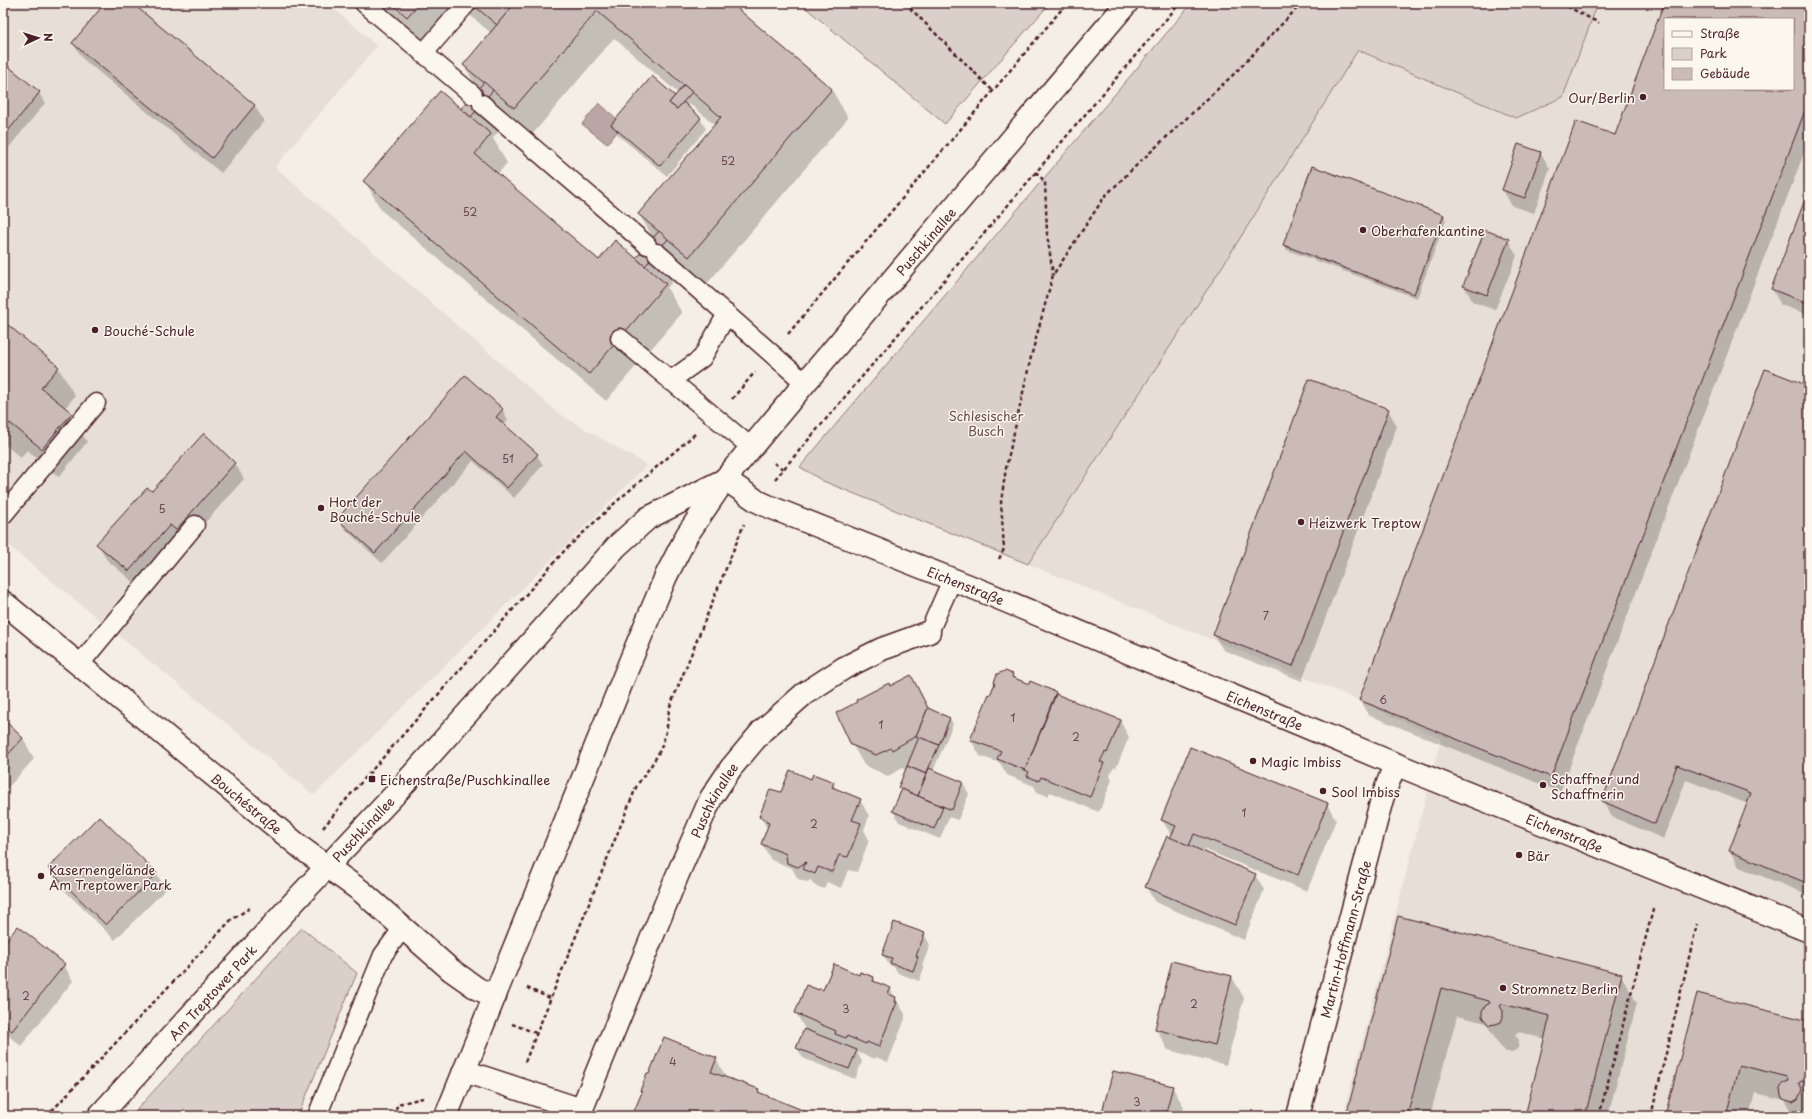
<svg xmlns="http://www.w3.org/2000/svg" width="1812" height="1119" viewBox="0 0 1812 1119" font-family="'Playpen Sans',sans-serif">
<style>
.built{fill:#e7dfd6;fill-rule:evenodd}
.green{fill:#dbd0c9;stroke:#92787a}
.water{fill:#baa7a5;stroke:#8d7174}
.shadow{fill:#0003;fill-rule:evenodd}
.building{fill:#cabbb6;stroke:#4a1f2b;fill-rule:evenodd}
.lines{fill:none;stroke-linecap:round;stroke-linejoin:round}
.lane-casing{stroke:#4a1f2b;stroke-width:21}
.street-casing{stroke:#4a1f2b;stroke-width:25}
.secondary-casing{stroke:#4a1f2b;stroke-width:25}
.path{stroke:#4a1f2b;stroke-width:2.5;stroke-dasharray:4 3;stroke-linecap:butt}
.lane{stroke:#fbf7ec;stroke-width:18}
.street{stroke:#fbf7ec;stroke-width:22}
.secondary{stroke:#fbf7ec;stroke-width:22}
.poi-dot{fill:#4a1f2b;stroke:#fbf7ec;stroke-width:1.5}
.labels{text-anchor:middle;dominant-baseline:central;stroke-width:3;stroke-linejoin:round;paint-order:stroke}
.number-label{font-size:11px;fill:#6a464e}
.poi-label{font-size:13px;fill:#4a1f2b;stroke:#fbf7ec;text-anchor:start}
.street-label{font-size:13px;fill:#4a1f2b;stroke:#fbf7ec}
.park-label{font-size:13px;fill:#6e4b52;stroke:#fbf7ec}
</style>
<rect width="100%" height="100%" fill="#f4eee4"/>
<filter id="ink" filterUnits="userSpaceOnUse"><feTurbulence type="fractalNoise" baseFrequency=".025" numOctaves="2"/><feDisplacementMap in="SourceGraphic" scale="8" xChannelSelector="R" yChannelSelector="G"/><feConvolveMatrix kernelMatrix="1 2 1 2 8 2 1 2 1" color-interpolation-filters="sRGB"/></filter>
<g filter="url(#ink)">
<g class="built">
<path d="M 3,3 L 327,3 L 377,46 L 275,167 L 558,413 L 647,465 L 314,795 L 3,541 Z"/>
<path d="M 1598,3 L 1809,3 L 1809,1116 L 1343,1116 L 1441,739 L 1344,694 L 1028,564 L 1220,270 L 1358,50 L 1516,118 L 1563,97 ZM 1665,19 L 1793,19 L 1793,89 L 1665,89 Z"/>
</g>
<g class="green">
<path d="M 800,3 L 1050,3 L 945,124 Z"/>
<path d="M 1192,3 L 1598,3 L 1563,97 L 1516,118 L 1358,50 L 1220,270 L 1028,564 L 823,481 L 800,467 Z"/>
<path d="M 302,928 L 357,973 L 298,1116 L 131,1116 Z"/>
</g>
<path class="water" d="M 599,103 L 617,119 L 612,125 L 618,131 L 607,144 L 582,124 Z"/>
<g class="shadow">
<path d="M 106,3 L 130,3 L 255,106 L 264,121 L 221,173 L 83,59 L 73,43 Z"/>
<path d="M 375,3 L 729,3 L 832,90 L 848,118 L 706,285 L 685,267 L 667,288 L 682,313 L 606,401 L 381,210 L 365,181 L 461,110 L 478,90 L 464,65 L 491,33 L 458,5 L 423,44 ZM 614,38 L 678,93 L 675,97 L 613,125 L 619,136 L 667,176 L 706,129 L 700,118 L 686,106 L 689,103 L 715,125 L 639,214 L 654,239 L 636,260 L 599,261 L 497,175 L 507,163 L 493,138 L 510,118 L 531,136 Z"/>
<path d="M 1665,3 L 1809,3 L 1809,140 L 1560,792 L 1369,715 L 1360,699 L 1616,137 ZM 1665,19 L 1793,19 L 1793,89 L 1665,89 Z"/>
<path d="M 3,63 L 39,93 L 45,103 L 3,155 Z"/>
<path d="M 1519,145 L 1541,153 L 1550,169 L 1534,213 L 1512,206 L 1503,190 Z"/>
<path d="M 1809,191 L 1809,315 L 1781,305 L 1772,289 Z"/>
<path d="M 1443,215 L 1446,220 L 1417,298 L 1287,250 L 1284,245 Z"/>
<path d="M 1508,240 L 1517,256 L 1495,310 L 1473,302 L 1464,286 Z"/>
<path d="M 3,332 L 58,367 L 75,396 L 65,408 L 71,414 L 87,442 L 59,477 L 27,450 L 21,458 L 3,443 Z"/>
<path d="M 1809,387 L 1809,895 L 1739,867 L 1730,851 L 1748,804 L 1686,780 L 1664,839 L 1612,817 L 1603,801 Z"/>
<path d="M 502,409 L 508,420 L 504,425 L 537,455 L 543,465 L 514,498 L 473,461 L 382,563 L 345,529 L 338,519 Z"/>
<path d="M 1388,410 L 1397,426 L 1302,681 L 1223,650 L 1214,635 Z"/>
<path d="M 235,463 L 244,479 L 185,545 L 138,586 L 107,560 L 98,544 L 152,492 Z"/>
<path d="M 1012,675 L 1014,679 L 1029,685 L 1031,682 L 1056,693 L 1058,696 L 1120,721 L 1129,737 L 1116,768 L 1114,767 L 1110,776 L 1112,780 L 1099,812 L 1050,792 L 1048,796 L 1037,792 L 1034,786 L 1007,775 L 1000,763 L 980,756 L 971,740 L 991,696 Z"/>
<path d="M 911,676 L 929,710 L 950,719 L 953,724 L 933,771 L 963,783 L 969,794 L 958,820 L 949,817 L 940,839 L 899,822 L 893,811 L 901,792 L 899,788 L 907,768 L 904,770 L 903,768 L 888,776 L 864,765 L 852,744 L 890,687 Z"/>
<path d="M 3,720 L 23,738 L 34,759 L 3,793 Z"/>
<path d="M 811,780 L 833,783 L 837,791 L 860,800 L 869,816 L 864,830 L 869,840 L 857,872 L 848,870 L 841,888 L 827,882 L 824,889 L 814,885 L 811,880 L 807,882 L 798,879 L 792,868 L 771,860 L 762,844 L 768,830 L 760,816 L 782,793 Z"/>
<path d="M 1327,804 L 1336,820 L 1307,891 L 1203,849 L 1202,852 L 1255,875 L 1264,890 L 1244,940 L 1155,902 L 1146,887 L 1172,836 L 1162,820 Z"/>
<path d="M 49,869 L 156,873 L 166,889 L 115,940 L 58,884 Z"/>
<path d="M 1398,917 L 1621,975 L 1637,1003 L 1608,1116 L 1526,1116 L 1545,1039 L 1518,1032 L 1515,1035 L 1519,1040 L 1519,1045 L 1516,1050 L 1512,1052 L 1506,1052 L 1499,1045 L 1486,1023 L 1457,1016 L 1430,1116 L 1347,1116 Z"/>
<path d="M 18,927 L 64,965 L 73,981 L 21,1046 L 3,1031 L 3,946 Z"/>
<path d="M 924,934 L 930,945 L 922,966 L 924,968 L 919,981 L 898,973 L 894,967 L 889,965 L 883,955 Z"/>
<path d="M 1173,963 L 1232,977 L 1244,998 L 1226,1065 L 1168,1050 L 1156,1029 Z"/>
<path d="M 860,976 L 874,978 L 876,983 L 890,989 L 905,1014 L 905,1019 L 888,1062 L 876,1057 L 875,1059 L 857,1052 L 862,1062 L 855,1079 L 803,1058 L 797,1048 L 805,1029 L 796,1013 L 819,991 L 824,991 Z"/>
<path d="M 1697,994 L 1809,1023 L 1809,1116 L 1794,1116 L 1785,1100 L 1755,1093 L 1749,1116 L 1666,1116 Z"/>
<path d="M 716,1059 L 725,1075 L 724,1078 L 758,1090 L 760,1093 L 815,1116 L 633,1116 L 642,1093 L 641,1091 Z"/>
<path d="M 1172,1087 L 1184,1107 L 1182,1116 L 1102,1116 Z"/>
</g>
<g class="building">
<path d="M 105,3 L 132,3 L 255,105 L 212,158 L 72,43 Z"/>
<path d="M 391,3 L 419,3 L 407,17 Z"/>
<path d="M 471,3 L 515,3 L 497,25 Z"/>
<path d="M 515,3 L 731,3 L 832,89 L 689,257 L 638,214 L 721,117 L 597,11 L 514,108 L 463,65 Z"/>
<path d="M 1664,3 L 1809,3 L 1809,100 L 1551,777 L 1359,700 L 1576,121 L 1615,135 ZM 1665,19 L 1793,19 L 1793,89 L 1665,89 Z"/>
<path d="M 3,62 L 40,92 L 3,137 Z"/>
<path d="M 652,76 L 675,96 L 669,103 L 677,109 L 683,102 L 701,118 L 660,166 L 611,125 Z"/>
<path d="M 484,82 L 493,90 L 471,117 L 461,109 Z"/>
<path d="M 684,85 L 692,92 L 677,109 L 669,103 Z"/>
<path d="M 440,91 L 491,134 L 475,154 L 599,260 L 615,240 L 666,284 L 589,374 L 363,181 Z"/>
<path d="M 1518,144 L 1541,152 L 1525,198 L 1502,190 Z"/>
<path d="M 1312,166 L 1444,215 L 1414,294 L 1283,245 Z"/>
<path d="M 1809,189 L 1809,304 L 1771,289 Z"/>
<path d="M 1485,230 L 1509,239 L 1487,295 L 1463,286 Z"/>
<path d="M 659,231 L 668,239 L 645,266 L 636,258 Z"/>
<path d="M 8,325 L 59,367 L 41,388 L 72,413 L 42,449 L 10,423 L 4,430 L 3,429 L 3,331 Z"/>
<path d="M 1765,369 L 1809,386 L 1809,884 L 1729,851 L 1751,793 L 1677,765 L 1655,824 L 1602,801 Z"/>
<path d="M 465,375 L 503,409 L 496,417 L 538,454 L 507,488 L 466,451 L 375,553 L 337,519 Z"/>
<path d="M 1309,379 L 1389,409 L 1293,666 L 1213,635 Z"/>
<path d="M 204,433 L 235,463 L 176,530 L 170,525 L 129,571 L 96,544 L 147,488 L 152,491 Z"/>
<path d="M 1005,671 L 1013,674 L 1012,677 L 1029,684 L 1030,681 L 1056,692 L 1025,770 L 997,759 L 1001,751 L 970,740 L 989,694 L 990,695 L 995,683 L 994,682 L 997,674 Z"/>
<path d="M 911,675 L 928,708 L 916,736 L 892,750 L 891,748 L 876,755 L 851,745 L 836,713 L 857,702 L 856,700 L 889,683 L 890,686 Z"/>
<path d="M 1056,694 L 1121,720 L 1107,753 L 1105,752 L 1100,762 L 1104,763 L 1090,797 L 1041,777 L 1039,781 L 1027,776 L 1029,772 L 1025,770 Z"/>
<path d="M 928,708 L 950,718 L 939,745 L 916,736 Z"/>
<path d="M 3,719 L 23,738 L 3,760 Z"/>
<path d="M 919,737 L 939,745 L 926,774 L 907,766 Z"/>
<path d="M 1190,747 L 1328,803 L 1298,875 L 1194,834 L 1189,846 L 1170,838 L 1176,826 L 1161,820 Z"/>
<path d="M 907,766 L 926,774 L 918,796 L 898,788 Z"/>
<path d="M 929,768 L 963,782 L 952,810 L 918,796 Z"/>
<path d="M 790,770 L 811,779 L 813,774 L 834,782 L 832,787 L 861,799 L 852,820 L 861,823 L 848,857 L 839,855 L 832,872 L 818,867 L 815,874 L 803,869 L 806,862 L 798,867 L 787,863 L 786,854 L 761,844 L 769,823 L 766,822 L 767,820 L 759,817 L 770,789 L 781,792 Z"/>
<path d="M 902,789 L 943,807 L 934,829 L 892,811 Z"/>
<path d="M 99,816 L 157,873 L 106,925 L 48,868 Z"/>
<path d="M 1167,836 L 1256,874 L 1235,925 L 1145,887 Z"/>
<path d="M 1398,916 L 1622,974 L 1585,1116 L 1525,1116 L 1550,1016 L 1502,1004 L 1500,1006 L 1503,1011 L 1503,1017 L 1501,1022 L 1496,1024 L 1489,1025 L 1482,1017 L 1482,1011 L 1485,1006 L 1490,1003 L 1489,1001 L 1441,988 L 1407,1116 L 1346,1116 Z"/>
<path d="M 894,922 L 925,933 L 916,956 L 918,957 L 913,971 L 890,963 L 892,958 L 882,955 Z"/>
<path d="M 18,926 L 65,964 L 12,1031 L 3,1024 L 3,944 Z"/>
<path d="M 1172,961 L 1232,976 L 1215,1045 L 1155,1029 Z"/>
<path d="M 834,964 L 859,975 L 860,972 L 874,977 L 873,981 L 891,988 L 888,994 L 896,997 L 895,1002 L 897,1002 L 879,1047 L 867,1042 L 866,1044 L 847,1036 L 846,1038 L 835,1034 L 836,1031 L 795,1013 L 806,985 L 819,990 L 820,988 L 823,990 Z"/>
<path d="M 1697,993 L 1809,1021 L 1809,1083 L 1801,1081 L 1799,1083 L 1802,1090 L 1798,1099 L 1793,1102 L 1789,1101 L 1783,1099 L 1781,1096 L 1780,1089 L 1783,1083 L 1789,1081 L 1788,1077 L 1739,1065 L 1726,1116 L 1665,1116 Z"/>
<path d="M 804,1029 L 857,1050 L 849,1069 L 796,1048 Z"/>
<path d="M 664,1037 L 717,1058 L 711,1072 L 759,1089 L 758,1092 L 817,1116 L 632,1116 L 642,1092 L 640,1091 L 647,1073 L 649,1074 Z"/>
<path d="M 1113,1071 L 1173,1086 L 1165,1116 L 1101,1116 Z"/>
</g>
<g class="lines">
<g class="lane-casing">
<g id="lane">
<path d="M 364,3 L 473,95"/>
<path d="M 423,54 L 467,3"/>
<path d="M 482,104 L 647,245"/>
<path d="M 657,253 L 805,383"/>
<path d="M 620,338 L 752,448"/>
<path d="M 670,381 L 702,358 L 727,314"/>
<path d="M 3,515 L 96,403"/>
<path d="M 929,632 L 952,580"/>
<path d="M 79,665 L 195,525"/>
<path d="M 317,1116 L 383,955 L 402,929"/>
</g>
</g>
<g class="street-casing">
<g id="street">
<path id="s1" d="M 725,479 L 757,501 L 770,507 L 984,592 L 1395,764 L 1809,931"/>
<path id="s2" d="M 3,602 L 304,850 L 361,891 L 451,970 L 478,989 L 495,996"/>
<path d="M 464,1071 L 582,1110"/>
<path id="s3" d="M 579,1116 L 677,876 L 711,798 L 731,768 L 762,731 L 804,694 L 844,668 L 882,649 L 929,632"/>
<path id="s4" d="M 1298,1116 L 1382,799 L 1395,764"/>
</g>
</g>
<g class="secondary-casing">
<g id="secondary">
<path id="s5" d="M 99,1116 L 293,903 L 398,791 L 617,546 L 648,518 L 724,480"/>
<path id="s6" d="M 446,1116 L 632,657 L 666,576 L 687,535 L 725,479 L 805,383 L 1127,3"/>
</g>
</g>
<g class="path">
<path d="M 905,3 L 993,91"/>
<path d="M 1561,3 L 1599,23"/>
<path d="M 1036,172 L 1045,182 L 1047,233 L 1053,275"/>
<path d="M 788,334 L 1067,3"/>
<path d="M 732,399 L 755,372"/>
<path d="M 774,463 L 783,469"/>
<path d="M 775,479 L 1180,3"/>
<path d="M 999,559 L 1004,549 L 1001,502 L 1006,468 L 1031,357 L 1053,275 L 1105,196 L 1143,159 L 1236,72 L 1302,3"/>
<path d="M 323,828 L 344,802 L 565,550 L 616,502 L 695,434"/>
<path d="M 527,988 L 550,998"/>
<path d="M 512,1024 L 536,1033"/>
<path d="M 525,1062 L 637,785 C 659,755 666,746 669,709 L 744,524"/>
<path d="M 47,1116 L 231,920 L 250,908"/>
<path d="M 393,1116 L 398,1104 L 423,1098"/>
<path d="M 1599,1116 L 1654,906"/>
<path d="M 1651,1116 L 1697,924"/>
</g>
<use href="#lane" class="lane"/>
<use href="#street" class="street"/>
<use href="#secondary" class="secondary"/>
</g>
</g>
<g class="poi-dot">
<circle cx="1643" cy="97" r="4"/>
<circle cx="1363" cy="230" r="4"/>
<circle cx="95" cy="330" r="4"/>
<circle cx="321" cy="508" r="4"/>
<circle cx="1301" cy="522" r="4"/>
<circle cx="1253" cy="761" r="4"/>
<rect x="368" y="775" width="8" height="8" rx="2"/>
<circle cx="1543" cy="785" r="4"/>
<circle cx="1323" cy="791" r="4"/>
<circle cx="1519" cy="855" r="4"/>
<circle cx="41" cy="876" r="4"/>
<circle cx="1503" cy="988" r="4"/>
</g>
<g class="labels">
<g class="number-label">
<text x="728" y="160">52</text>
<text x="470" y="211">52</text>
<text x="508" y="458">51</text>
<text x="162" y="508">5</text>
<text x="1266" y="615">7</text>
<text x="1383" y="699">6</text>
<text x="1013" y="717">1</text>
<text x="881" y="724">1</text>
<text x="1076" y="736">2</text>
<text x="1244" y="812">1</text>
<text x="814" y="823">2</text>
<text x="26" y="995">2</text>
<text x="1194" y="1003">2</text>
<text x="846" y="1008">3</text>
<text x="673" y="1061">4</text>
<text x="1137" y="1101">3</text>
</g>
<g class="poi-label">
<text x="1635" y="97" text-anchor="end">Our/Berlin</text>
<text x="1371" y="230">Oberhafenkantine</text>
<text x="103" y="330">Bouché-Schule</text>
<text x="329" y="501">Hort der<tspan x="329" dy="15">Bouché-Schule</tspan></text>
<text x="1309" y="522">Heizwerk Treptow</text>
<text x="1261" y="761">Magic Imbiss</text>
<text x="1551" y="778">Schaffner und<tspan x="1551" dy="15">Schaffnerin</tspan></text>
<text x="380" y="779">Eichenstraße/Puschkinallee</text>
<text x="1331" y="791">Sool Imbiss</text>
<text x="1527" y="855">Bär</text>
<text x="49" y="869">Kasernengelände<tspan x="49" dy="15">Am Treptower Park</tspan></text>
<text x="1511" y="988">Stromnetz Berlin</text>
</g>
<g class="street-label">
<text stroke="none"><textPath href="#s6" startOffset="1008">Puschkinallee</textPath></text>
<text stroke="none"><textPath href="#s1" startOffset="264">Eichenstraße</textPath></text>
<text stroke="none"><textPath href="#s1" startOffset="588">Eichenstraße</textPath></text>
<text stroke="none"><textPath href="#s3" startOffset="344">Puschkinallee</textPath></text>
<text stroke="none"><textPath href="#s2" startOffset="316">Bouchéstraße</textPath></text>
<text stroke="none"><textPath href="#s5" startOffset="390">Puschkinallee</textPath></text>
<text stroke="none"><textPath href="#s1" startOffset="912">Eichenstraße</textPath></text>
<text stroke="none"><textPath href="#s4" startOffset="183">Martin-Hoffmann-Straße</textPath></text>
<text stroke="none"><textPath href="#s5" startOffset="168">Am Treptower Park</textPath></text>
</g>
<g class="park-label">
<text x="986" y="415">Schlesischer<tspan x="986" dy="15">Busch</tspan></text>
</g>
</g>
<rect width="1812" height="1119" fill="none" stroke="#fbf7ec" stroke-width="16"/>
<rect x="8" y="8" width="1796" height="1103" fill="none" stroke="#4a1f2b" stroke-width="1.5" filter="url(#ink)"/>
<rect x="1664" y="18" width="130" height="72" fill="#fbf7ec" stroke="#b4a19f"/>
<rect x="1672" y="31" width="20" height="6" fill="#fbf7ec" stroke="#b4a19f"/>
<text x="1700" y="38" font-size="12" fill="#4a1f2b">Straße</text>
<rect x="1672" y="48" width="20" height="12" fill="#dbd0c9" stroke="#b4a19f"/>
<text x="1700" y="58" font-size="12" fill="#4a1f2b">Park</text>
<rect x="1672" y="68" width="20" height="12" fill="#cabbb6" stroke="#b4a19f"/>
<text x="1700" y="78" font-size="12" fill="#4a1f2b">Gebäude</text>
<g transform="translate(38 38) rotate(86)" stroke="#fbf7ec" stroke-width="3" paint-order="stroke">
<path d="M0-3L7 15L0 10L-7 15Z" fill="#4a1f2b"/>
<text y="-6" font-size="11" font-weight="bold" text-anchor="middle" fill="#4a1f2b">N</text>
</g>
</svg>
